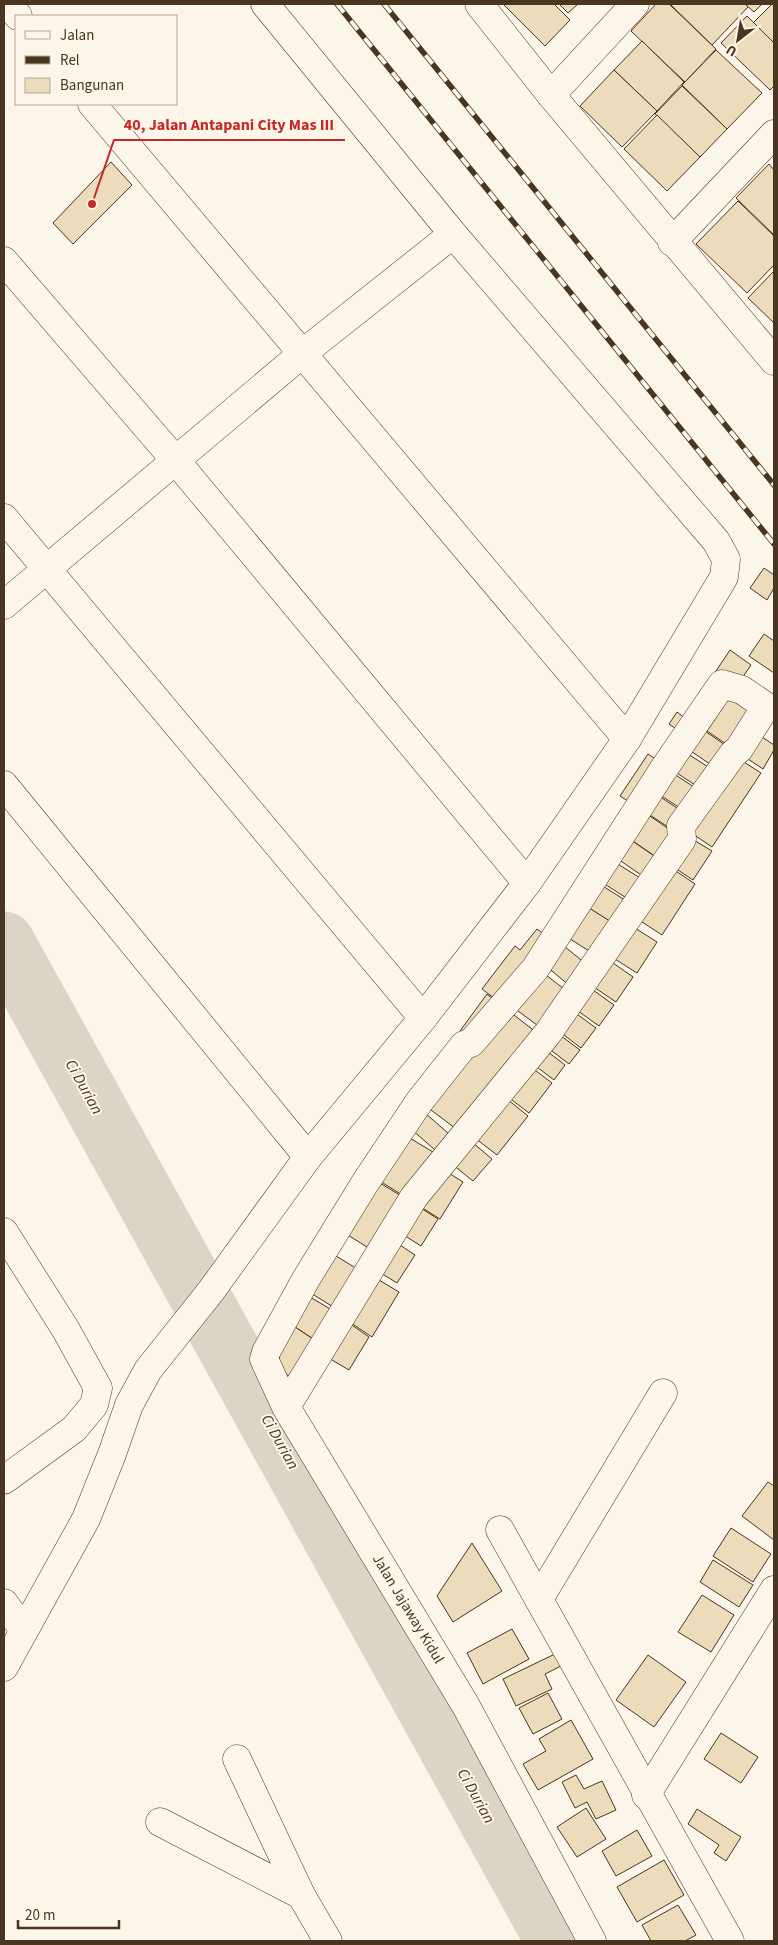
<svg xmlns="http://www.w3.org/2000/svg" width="778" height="1945" viewBox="0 0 778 1945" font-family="'Source Sans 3',sans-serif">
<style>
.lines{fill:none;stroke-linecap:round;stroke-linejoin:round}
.river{stroke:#dcd4c6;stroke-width:61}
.building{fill:#ecdcbc;stroke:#4a3520}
.street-casing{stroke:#4a3520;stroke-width:29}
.street{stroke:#fbf6e9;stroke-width:28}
.rail-casing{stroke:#4a3520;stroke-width:5.5}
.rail{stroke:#fbf6e9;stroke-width:4;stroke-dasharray:11;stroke-linecap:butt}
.labels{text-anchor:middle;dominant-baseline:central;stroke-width:4;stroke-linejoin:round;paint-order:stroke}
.street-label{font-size:15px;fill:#4a3520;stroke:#fbf6e9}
.water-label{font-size:16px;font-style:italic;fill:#4a3520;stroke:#fbf6e9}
.leader{fill:none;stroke:#c62828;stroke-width:2}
.callout-dot{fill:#c62828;stroke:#fbf6e9;stroke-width:2}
.callout-label{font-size:16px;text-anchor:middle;font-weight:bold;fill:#c62828;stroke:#fbf6e9;stroke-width:4;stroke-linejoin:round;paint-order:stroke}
</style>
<rect width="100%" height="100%" fill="#fbf6e9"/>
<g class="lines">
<path class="river" d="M 4,942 L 556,1941"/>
</g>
<g class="building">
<path d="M 503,4 L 554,4 L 570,20 L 545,46 Z"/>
<path d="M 559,4 L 578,4 L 568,13 Z"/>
<path d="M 656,4 L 669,4 L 716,49 L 685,82 L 631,31 Z"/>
<path d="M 670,4 L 745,4 L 748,7 L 712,45 Z"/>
<path d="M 745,4 L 762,4 L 754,12 Z"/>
<path d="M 772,4 L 774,4 L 774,43 L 753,23 Z"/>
<path d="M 747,16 L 774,43 L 774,86 L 770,90 L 721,43 Z"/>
<path d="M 642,41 L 684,82 L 657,111 L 614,70 Z"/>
<path d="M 716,50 L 762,93 L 727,129 L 682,85 Z"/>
<path d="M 614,70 L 657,111 L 622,147 L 580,106 Z"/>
<path d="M 682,86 L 727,129 L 700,157 L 655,114 Z"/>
<path d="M 657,115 L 700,157 L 667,191 L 624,149 Z"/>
<path d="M 111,162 L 132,185 L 73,244 L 53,223 Z"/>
<path d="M 769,164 L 774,170 L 774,235 L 736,198 Z"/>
<path d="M 738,201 L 774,236 L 774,265 L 747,293 L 696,244 Z"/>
<path d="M 774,271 L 774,323 L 748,298 Z"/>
<path d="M 764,568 L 774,575 L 774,588 L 767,600 L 750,588 Z"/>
<path d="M 764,634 L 774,641 L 774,673 L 749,656 Z"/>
<path d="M 730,650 L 751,665 L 736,687 L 716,671 Z"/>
<path d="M 733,692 L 759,709 L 732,748 L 707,731 Z"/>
<path d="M 677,712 L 690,722 L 682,733 L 669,724 Z"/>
<path d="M 699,727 L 731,749 L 717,769 L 685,747 Z"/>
<path d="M 759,735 L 774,745 L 774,750 L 763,769 L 745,757 Z"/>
<path d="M 680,749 L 713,770 L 701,789 L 668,767 Z"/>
<path d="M 648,754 L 663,764 L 636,806 L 620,796 Z"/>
<path d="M 733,755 L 761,773 L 712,847 L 684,828 Z"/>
<path d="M 671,772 L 700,791 L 686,812 L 657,793 Z"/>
<path d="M 659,796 L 686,814 L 674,831 L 647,813 Z"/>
<path d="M 644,812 L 679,836 L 662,861 L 627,837 Z"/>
<path d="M 687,836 L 712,851 L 693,880 L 669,864 Z"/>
<path d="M 628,838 L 660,860 L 647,879 L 615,857 Z"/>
<path d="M 613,861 L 645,881 L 631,901 L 600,881 Z"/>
<path d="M 667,865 L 695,884 L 662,935 L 633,916 Z"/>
<path d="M 598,883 L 628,902 L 614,924 L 584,905 Z"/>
<path d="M 586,906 L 616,925 L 597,956 L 567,937 Z"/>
<path d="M 627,923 L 657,942 L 637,973 L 607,954 Z"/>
<path d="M 537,929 L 552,940 L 502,1004 L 482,989 L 515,946 L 520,950 Z"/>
<path d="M 564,946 L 592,969 L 575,990 L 547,967 Z"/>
<path d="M 606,958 L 633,977 L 616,1002 L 588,983 Z"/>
<path d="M 538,969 L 572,995 L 545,1031 L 510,1005 Z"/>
<path d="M 586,985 L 614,1005 L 599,1026 L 571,1006 Z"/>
<path d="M 487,994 L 497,1002 L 471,1038 L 460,1031 Z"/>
<path d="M 505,1008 L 541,1036 L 463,1134 L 427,1107 Z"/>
<path d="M 570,1009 L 596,1028 L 581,1048 L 555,1028 Z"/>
<path d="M 553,1030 L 580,1050 L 569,1064 L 543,1044 Z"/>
<path d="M 540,1046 L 565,1065 L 554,1080 L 529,1061 Z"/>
<path d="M 527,1064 L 552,1083 L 529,1113 L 504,1094 Z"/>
<path d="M 502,1095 L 528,1116 L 497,1155 L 471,1135 Z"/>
<path d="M 425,1113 L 456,1140 L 442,1156 L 411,1129 Z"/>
<path d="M 403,1134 L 438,1155 L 410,1200 L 375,1178 Z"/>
<path d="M 466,1137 L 492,1159 L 473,1181 L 447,1160 Z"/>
<path d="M 439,1167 L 463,1182 L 440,1219 L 416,1204 Z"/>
<path d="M 375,1180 L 408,1200 L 375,1252 L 343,1232 Z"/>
<path d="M 413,1203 L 438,1219 L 421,1246 L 396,1230 Z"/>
<path d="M 391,1239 L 415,1255 L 397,1283 L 373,1268 Z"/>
<path d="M 333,1254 L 362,1272 L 338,1310 L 309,1292 Z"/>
<path d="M 369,1274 L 399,1292 L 372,1337 L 342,1317 Z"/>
<path d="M 310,1297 L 337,1313 L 318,1342 L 292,1325 Z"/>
<path d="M 349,1323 L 369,1337 L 349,1370 L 327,1357 Z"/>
<path d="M 292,1325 L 316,1341 L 292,1378 L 278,1369 L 281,1345 Z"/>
<path d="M 768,1482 L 774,1486 L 774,1540 L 742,1516 Z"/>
<path d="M 731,1528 L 771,1554 L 753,1582 L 713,1556 Z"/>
<path d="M 472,1543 L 502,1591 L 453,1622 L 437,1596 Z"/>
<path d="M 713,1560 L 753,1585 L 739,1607 L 700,1582 Z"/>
<path d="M 702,1595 L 734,1615 L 711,1652 L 678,1632 Z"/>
<path d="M 512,1629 L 529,1659 L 483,1684 L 467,1653 Z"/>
<path d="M 555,1654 L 561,1666 L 545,1674 L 552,1689 L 516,1706 L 503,1679 Z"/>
<path d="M 648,1655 L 686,1682 L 654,1727 L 616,1700 Z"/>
<path d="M 548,1693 L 562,1719 L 533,1734 L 519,1708 Z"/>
<path d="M 571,1720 L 593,1759 L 538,1790 L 523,1764 L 546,1751 L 539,1739 Z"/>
<path d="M 721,1733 L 758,1757 L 741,1783 L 704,1759 Z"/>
<path d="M 576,1775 L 584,1789 L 602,1781 L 616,1810 L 596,1819 L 587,1802 L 575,1808 L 562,1782 Z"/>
<path d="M 586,1808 L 606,1839 L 577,1857 L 557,1827 Z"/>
<path d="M 697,1809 L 741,1837 L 726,1861 L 714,1853 L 719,1845 L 688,1824 Z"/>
<path d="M 637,1830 L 652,1856 L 616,1876 L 602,1851 Z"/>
<path d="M 664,1860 L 684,1895 L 637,1922 L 617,1887 Z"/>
<path d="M 678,1905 L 696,1935 L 685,1941 L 651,1941 L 642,1925 Z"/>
</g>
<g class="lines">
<g class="street-casing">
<g id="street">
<path d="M 7,4 L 18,16"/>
<path d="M 479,4 L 551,95 L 774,361"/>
<path d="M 551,95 L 635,4"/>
<path d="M 92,104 L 627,739"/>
<path d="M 672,242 L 774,134"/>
<path d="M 4,261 L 176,461 L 527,883"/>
<path d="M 4,518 L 423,1018"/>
<path d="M 4,605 L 303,353 L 453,234"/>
<path d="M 4,785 L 308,1157"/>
<path d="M 4,1232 L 66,1330 L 98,1388 L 94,1405 L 74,1429 L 4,1480"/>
<path d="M 286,1407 L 414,1197 L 548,1033 L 682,839 L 681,826 L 733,754 L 739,749 L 763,711 L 764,705 L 742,690 L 722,684 L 663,770 L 535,969 L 471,1043 L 464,1045 L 419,1102 L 365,1183 L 306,1279 L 266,1352 L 264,1359 L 286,1407 L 466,1706 L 592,1941"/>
<path d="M 500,1530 L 730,1941"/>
<path d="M 539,1599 L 663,1393"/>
<path d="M 4,1603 L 23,1629"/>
<path d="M 4,1667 L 86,1519 L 112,1454 L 129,1405 L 148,1370 L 211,1291 L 308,1157 L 423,1018 L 527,883 L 627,739 L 724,577 L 726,559 L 716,541 L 453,234 L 265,4"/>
<path d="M 237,1759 L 301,1895 L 328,1941"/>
<path d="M 646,1795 L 774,1590"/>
<path d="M 160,1822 L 301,1895"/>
</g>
</g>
<use href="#street" class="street"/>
<g class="rail-casing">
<g id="rail">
<path d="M 337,4 L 774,544"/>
<path d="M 384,4 L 774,485"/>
</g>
</g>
<use href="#rail" class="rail"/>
</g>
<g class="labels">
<g class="street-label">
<text transform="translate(408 1609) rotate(59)">Jalan Jajaway Kidul</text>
</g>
<g class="water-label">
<text transform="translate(84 1087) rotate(61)">Ci Durian</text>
<text transform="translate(280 1442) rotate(61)">Ci Durian</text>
<text transform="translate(476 1796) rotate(61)">Ci Durian</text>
</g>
</g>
<path class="leader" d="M92 204L114 140H345"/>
<circle class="callout-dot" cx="92" cy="204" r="5"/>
<g class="callout-label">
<text x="229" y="130">40, Jalan Antapani City Mas III</text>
</g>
<rect width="778" height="1945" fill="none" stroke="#4a3520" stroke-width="10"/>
<rect x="15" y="15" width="162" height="90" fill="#fbf6e9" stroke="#b4a999"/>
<rect x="25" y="31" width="25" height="8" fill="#fbf6e9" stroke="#b4a999"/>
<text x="60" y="40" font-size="15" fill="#4a3520">Jalan</text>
<rect x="25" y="56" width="25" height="8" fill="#4a3520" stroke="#b4a999"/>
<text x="60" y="65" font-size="15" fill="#4a3520">Rel</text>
<rect x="25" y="78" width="25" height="15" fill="#ecdcbc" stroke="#b4a999"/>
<text x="60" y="90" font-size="15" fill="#4a3520">Bangunan</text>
<g transform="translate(738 40) rotate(211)" stroke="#fbf6e9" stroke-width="4" paint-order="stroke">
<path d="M0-4L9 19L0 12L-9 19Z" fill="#4a3520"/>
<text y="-8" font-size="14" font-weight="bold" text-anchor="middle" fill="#4a3520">U</text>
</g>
<path d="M18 1920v8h101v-8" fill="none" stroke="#4a3520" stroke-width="2.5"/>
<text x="25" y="1920" font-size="15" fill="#4a3520" stroke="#fbf6e9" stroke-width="4" paint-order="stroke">20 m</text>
</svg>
